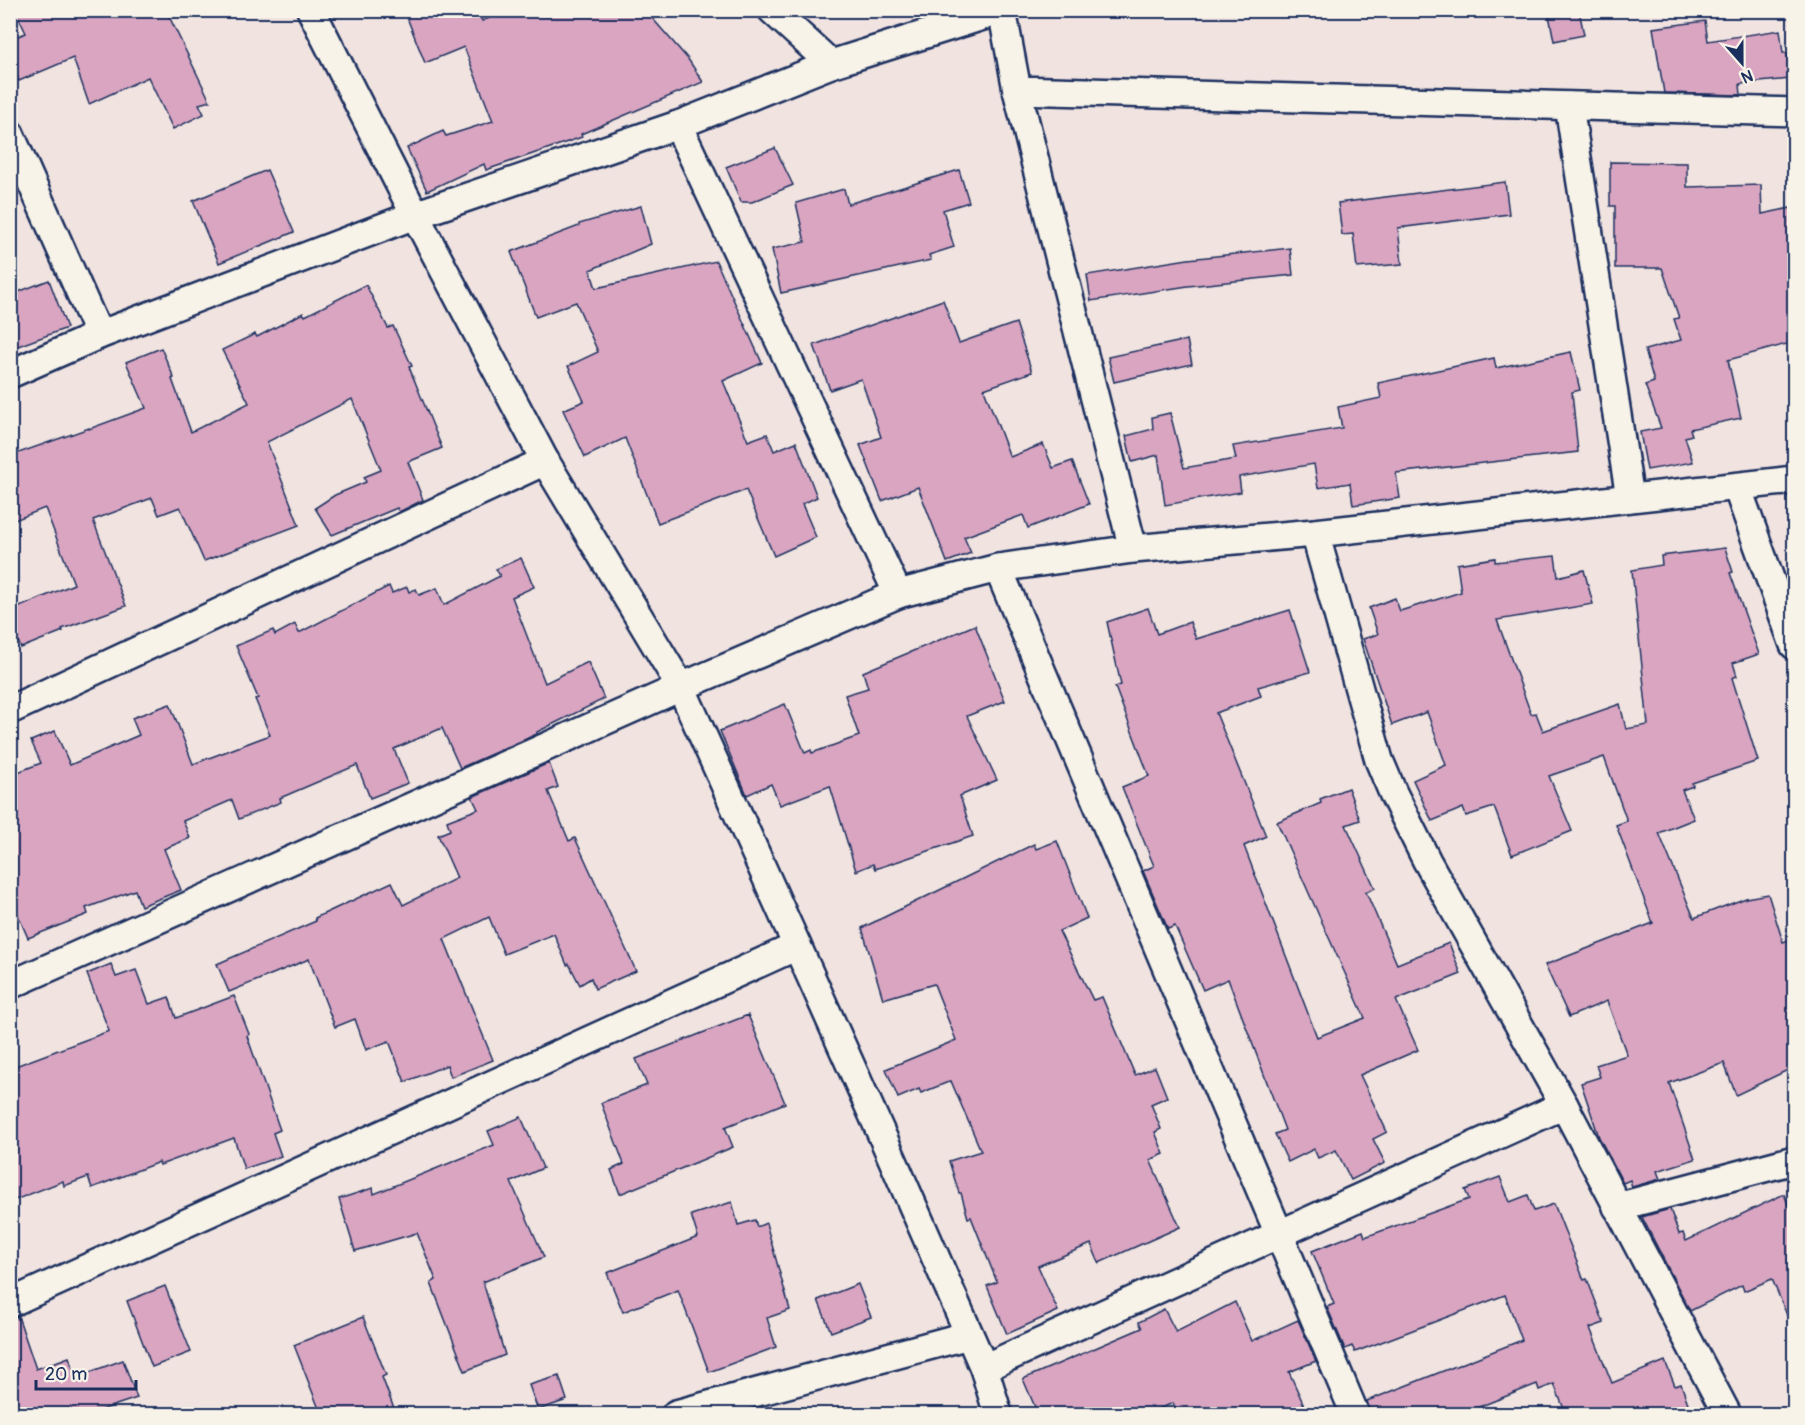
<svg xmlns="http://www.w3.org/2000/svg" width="1805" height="1425" viewBox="0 0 1805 1425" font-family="Pangolin,sans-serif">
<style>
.building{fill:#d9a5c1;stroke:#1b2f5e;stroke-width:1.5}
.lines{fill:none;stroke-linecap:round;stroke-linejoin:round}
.street-casing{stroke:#1b2f5e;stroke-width:32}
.street{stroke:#f7f3e8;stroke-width:27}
</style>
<rect width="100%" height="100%" fill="#f1e3e0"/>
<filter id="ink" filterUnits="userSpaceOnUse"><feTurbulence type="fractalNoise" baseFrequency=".0167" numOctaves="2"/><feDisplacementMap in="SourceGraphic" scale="12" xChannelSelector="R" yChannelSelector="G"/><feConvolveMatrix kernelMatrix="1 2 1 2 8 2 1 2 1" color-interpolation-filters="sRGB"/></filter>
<g filter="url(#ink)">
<g class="building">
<path d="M 15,10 L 166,10 L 210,101 L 199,104 L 204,114 L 173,129 L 148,77 L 89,104 L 73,58 L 19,81 L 10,61 L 10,39 L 26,33 Z"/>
<path d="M 404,10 L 478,10 L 482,21 L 509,10 L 645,10 L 688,59 L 703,82 L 581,134 L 582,137 L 486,170 L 484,164 L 427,191 L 407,148 L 443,131 L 446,136 L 493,121 L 464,47 L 425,63 Z"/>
<path d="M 1548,10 L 1579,10 L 1584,35 L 1554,41 Z"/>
<path d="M 1705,21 L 1708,41 L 1780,30 L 1783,53 L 1787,53 L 1790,79 L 1740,84 L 1741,95 L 1664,93 L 1653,28 Z"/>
<path d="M 775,148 L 793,185 L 752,202 L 741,202 L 726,167 Z"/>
<path d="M 1610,162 L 1687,163 L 1687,187 L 1761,185 L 1762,214 L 1791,208 L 1794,224 L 1794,342 L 1728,360 L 1741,418 L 1690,429 L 1692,435 L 1685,437 L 1693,462 L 1647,470 L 1640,432 L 1661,428 L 1645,385 L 1654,382 L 1645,350 L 1681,340 L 1674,319 L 1679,318 L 1662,268 L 1615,268 L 1615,206 L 1610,206 Z"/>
<path d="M 267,170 L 294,232 L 219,263 L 193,201 Z"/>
<path d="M 959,170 L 969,202 L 943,210 L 954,247 L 929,255 L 931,260 L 781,293 L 772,249 L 805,242 L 796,203 L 844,189 L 848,204 Z"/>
<path d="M 1505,182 L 1509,214 L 1398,228 L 1402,264 L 1357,268 L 1353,234 L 1342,235 L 1338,203 Z"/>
<path d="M 641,206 L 651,244 L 590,270 L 596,288 L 716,261 L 762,363 L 723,381 L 748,441 L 767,434 L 774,451 L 796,442 L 817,497 L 802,504 L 816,537 L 774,556 L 746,490 L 658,523 L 625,438 L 585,457 L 563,410 L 584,401 L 568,366 L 598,352 L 576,302 L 536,317 L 511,252 L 579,226 L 579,224 Z"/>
<path d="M 1290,248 L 1293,275 L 1188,286 L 1091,301 L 1087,275 L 1188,259 Z"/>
<path d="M 49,280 L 67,328 L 10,349 L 10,295 Z"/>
<path d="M 366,285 L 388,328 L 393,326 L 412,366 L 409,367 L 442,448 L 408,462 L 423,500 L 399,512 L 397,508 L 332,535 L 315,508 L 335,495 L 366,482 L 364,477 L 381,470 L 352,399 L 267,442 L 299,525 L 204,561 L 180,507 L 159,515 L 152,498 L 93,520 L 126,606 L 62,629 L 63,631 L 21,648 L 10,623 L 10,611 L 74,584 L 45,508 L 10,522 L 10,456 L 89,428 L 89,429 L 146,408 L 126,362 L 161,348 L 174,378 L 172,379 L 191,432 L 249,403 L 222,350 L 255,334 L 257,337 L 303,313 L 305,316 Z"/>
<path d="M 943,300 L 959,343 L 1016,323 L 1032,372 L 984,389 L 1010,457 L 1043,444 L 1053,468 L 1072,461 L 1089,504 L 1028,528 L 1023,515 L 964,537 L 971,553 L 947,562 L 918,487 L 882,501 L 860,445 L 881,437 L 861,379 L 830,390 L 814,345 Z"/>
<path d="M 1187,340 L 1192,364 L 1114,382 L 1108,357 Z"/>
<path d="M 1571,352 L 1580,390 L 1572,392 L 1578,452 L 1396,473 L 1400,498 L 1353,505 L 1350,483 L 1318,488 L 1314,464 L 1239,477 L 1241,492 L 1165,505 L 1158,455 L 1132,462 L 1126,436 L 1153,429 L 1152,417 L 1170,413 L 1184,468 L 1236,459 L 1233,446 L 1342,428 L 1338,407 L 1381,398 L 1378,383 L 1494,358 L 1496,368 Z"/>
<path d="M 1725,548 L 1733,572 L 1730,573 L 1759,654 L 1733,663 L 1737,676 L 1732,678 L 1758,761 L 1692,783 L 1693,786 L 1682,790 L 1694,819 L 1659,833 L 1694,918 L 1746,898 L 1768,894 L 1783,942 L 1794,938 L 1794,1067 L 1736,1095 L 1724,1063 L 1669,1083 L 1695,1159 L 1657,1171 L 1660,1179 L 1632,1187 L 1630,1180 L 1623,1183 L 1599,1137 L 1581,1083 L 1600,1077 L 1596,1065 L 1627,1055 L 1607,1001 L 1569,1017 L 1545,965 L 1653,923 L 1616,825 L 1627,821 L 1604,757 L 1549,776 L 1572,831 L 1512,855 L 1494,807 L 1466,816 L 1463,808 L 1432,821 L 1413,780 L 1446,765 L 1427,712 L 1392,725 L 1363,639 L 1378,634 L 1369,608 L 1395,598 L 1400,611 L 1461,592 L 1457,564 L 1495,558 L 1495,562 L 1555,556 L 1558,577 L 1584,570 L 1593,604 L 1497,620 L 1531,714 L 1536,713 L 1543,731 L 1620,704 L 1626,729 L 1648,725 L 1632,570 L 1662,565 L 1661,556 Z"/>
<path d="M 521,558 L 534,587 L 512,597 L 545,683 L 588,662 L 604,699 L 537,732 L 537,734 L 460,768 L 442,728 L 394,749 L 408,783 L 370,798 L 357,765 L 280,798 L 281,802 L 239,819 L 232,800 L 183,821 L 190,838 L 164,849 L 181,890 L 141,906 L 135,890 L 86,908 L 88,914 L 28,938 L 18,915 L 10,918 L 10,775 L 41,763 L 31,741 L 55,731 L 70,765 L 139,735 L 132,718 L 170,704 L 193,764 L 270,735 L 255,699 L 258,698 L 236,646 L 273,630 L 275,635 L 295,624 L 299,633 L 389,586 L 392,593 L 407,587 L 409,592 L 416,589 L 419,595 L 437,588 L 444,605 L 500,576 L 496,569 Z"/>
<path d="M 1148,608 L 1157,634 L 1190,622 L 1196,639 L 1290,610 L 1310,672 L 1258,687 L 1261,696 L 1216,713 L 1266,836 L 1244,846 L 1317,1037 L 1365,1018 L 1277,822 L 1321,803 L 1320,799 L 1348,788 L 1360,820 L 1346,825 L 1375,888 L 1366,892 L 1397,964 L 1449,943 L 1461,974 L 1396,1000 L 1418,1050 L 1360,1075 L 1387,1132 L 1373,1139 L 1385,1163 L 1351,1180 L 1336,1150 L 1318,1158 L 1314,1149 L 1288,1162 L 1275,1134 L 1285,1130 L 1228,979 L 1203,990 L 1175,926 L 1168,929 L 1143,871 L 1154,866 L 1122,787 L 1149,776 L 1115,687 L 1121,685 L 1107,622 Z"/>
<path d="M 975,625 L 1005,701 L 967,716 L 997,780 L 960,796 L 973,836 L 875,869 L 873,864 L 856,871 L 830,786 L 780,805 L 771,784 L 747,795 L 720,731 L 785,704 L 805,753 L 811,750 L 812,753 L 859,736 L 845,695 L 868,688 L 863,672 Z"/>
<path d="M 549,763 L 558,787 L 548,791 L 569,841 L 575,838 L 636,971 L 595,989 L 591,978 L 580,985 L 569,964 L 567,965 L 554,934 L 504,954 L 489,917 L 444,939 L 493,1060 L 451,1077 L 447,1065 L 405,1082 L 389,1041 L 366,1050 L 355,1019 L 335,1027 L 309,959 L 229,992 L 217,964 L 316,921 L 315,918 L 392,882 L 403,905 L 457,878 L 438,835 L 450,830 L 447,821 L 478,809 L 472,797 Z"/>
<path d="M 1057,841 L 1087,918 L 1059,931 L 1093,1000 L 1102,997 L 1135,1075 L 1155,1067 L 1167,1097 L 1151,1104 L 1161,1129 L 1155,1132 L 1164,1154 L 1150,1160 L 1180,1227 L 1099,1263 L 1091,1244 L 1038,1266 L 1058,1311 L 1007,1334 L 987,1286 L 997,1282 L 971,1217 L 968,1218 L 961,1193 L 959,1193 L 949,1161 L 981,1151 L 951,1081 L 921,1093 L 919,1089 L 898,1098 L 886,1069 L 956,1040 L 934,984 L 883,999 L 862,928 L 1034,844 L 1036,849 Z"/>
<path d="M 111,964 L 116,977 L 136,970 L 149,1004 L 169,997 L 176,1018 L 234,996 L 249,1034 L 247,1036 L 280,1130 L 273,1133 L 281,1156 L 244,1169 L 234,1138 L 160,1165 L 159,1162 L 92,1188 L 88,1177 L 64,1186 L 63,1181 L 10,1202 L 10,1068 L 109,1031 L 87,974 Z"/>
<path d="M 748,1015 L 785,1103 L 725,1127 L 733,1147 L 620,1194 L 611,1170 L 624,1164 L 601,1103 L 647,1085 L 636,1059 Z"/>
<path d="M 521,1117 L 543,1168 L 511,1182 L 544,1257 L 483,1282 L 505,1355 L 465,1371 L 431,1283 L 436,1280 L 417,1233 L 355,1251 L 339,1199 L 373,1188 L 374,1194 L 494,1145 L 488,1131 Z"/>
<path d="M 1500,1177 L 1510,1202 L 1528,1195 L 1534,1211 L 1554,1204 L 1584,1280 L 1587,1279 L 1604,1323 L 1590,1328 L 1612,1383 L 1665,1361 L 1675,1386 L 1681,1384 L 1690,1409 L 1685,1411 L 1687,1414 L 1566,1414 L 1554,1384 L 1539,1390 L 1537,1384 L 1461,1414 L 1371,1414 L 1367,1401 L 1522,1340 L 1505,1295 L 1355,1352 L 1352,1346 L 1345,1349 L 1327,1307 L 1334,1304 L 1312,1251 L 1363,1231 L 1365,1237 L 1469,1199 L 1465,1190 Z"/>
<path d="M 1784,1194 L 1794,1219 L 1794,1332 L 1772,1279 L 1744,1291 L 1742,1285 L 1690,1311 L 1642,1217 L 1670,1209 L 1679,1234 L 1683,1233 L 1686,1241 Z"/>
<path d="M 732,1202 L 738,1225 L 755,1220 L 757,1227 L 766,1223 L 790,1310 L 767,1318 L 776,1347 L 709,1372 L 678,1290 L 623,1312 L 607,1273 L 698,1237 L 691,1215 Z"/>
<path d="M 858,1284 L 871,1317 L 831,1332 L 818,1300 Z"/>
<path d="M 165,1286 L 191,1352 L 152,1367 L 127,1301 Z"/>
<path d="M 1235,1302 L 1252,1341 L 1298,1320 L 1316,1361 L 1289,1372 L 1308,1414 L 1179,1414 L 1173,1403 L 1147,1414 L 1038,1414 L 1023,1379 L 1142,1328 L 1139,1322 L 1164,1309 L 1176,1332 Z"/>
<path d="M 18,1316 L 36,1369 L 69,1357 L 76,1377 L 123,1360 L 137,1398 L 89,1414 L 10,1414 L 10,1318 Z"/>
<path d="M 363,1317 L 386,1375 L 382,1377 L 396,1414 L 321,1414 L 294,1345 Z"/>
<path d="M 559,1376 L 567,1400 L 538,1410 L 529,1385 Z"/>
</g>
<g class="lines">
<g class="street-casing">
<g id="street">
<path d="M 311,10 L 415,215 L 545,461 L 681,687 L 881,1133 L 984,1368 L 998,1414"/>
<path d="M 772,10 L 831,64"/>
<path d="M 1017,90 L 1133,549"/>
<path d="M 1569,106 L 1630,498"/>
<path d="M 678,125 L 898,594"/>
<path d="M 10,134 L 99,335"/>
<path d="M 10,374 L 99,335 L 415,215 L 678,125 L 831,64 L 1002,10 L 1017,90 L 1794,112"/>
<path d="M 1737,487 L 1794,645"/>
<path d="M 1315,533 L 1379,760 L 1393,793 L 1427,861 L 1564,1105 L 1727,1414"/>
<path d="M 998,568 L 1355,1414"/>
<path d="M 10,710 L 545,461"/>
<path d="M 10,985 L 681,687 L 898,594 L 998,568 L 1133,549 L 1315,533 L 1794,480"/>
<path d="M 1617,1207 L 1794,1160"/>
<path d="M 10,1303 L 797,946"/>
<path d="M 984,1368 L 1564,1105"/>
<path d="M 676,1414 L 969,1335"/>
</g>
</g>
<use href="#street" class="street"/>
</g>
</g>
<rect width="1805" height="1425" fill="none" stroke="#f7f3e8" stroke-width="36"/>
<rect x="18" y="18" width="1769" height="1389" fill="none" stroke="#1b2f5e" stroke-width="2" filter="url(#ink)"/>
<g transform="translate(1742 63) rotate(159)" stroke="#f7f3e8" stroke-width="4.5" paint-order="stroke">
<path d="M0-4.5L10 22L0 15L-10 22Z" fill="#1b2f5e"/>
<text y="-9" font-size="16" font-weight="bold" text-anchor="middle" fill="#1b2f5e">N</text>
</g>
<path d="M36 1380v9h100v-9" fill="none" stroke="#1b2f5e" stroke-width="3"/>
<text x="45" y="1380" font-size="18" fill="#1b2f5e" stroke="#f7f3e8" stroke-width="4.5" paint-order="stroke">20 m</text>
</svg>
